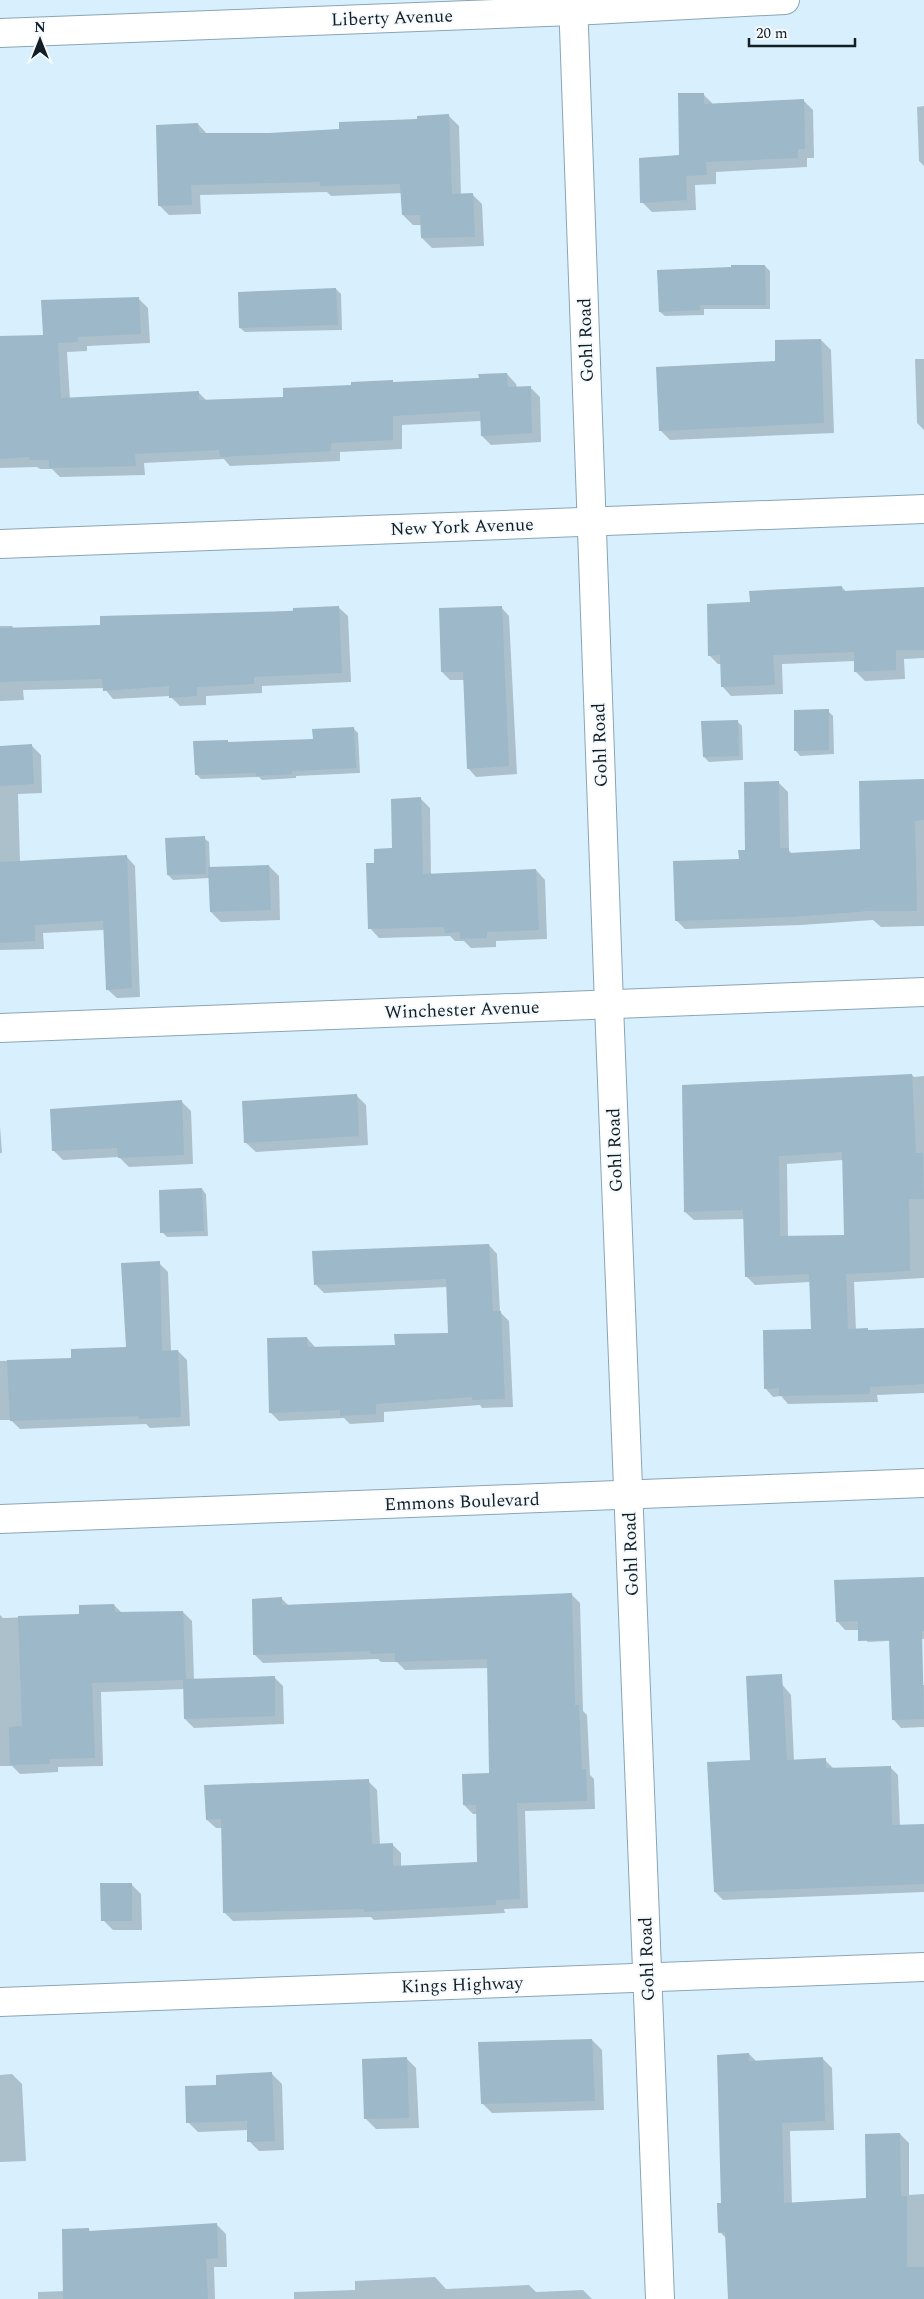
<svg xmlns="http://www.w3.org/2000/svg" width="924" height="2299" viewBox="0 0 924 2299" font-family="Spectral,serif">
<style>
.shadow{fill:#0003;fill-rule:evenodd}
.building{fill:#9cb8c9;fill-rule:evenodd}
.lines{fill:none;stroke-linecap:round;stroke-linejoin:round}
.minor-casing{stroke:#89a5b5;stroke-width:30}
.minor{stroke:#fff;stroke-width:28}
.labels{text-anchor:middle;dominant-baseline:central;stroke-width:4;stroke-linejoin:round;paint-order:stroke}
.street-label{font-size:18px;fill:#141f25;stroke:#f4fafe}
</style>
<rect width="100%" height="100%" fill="#d8f0fe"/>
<g class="shadow">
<path d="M 703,94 L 713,104 L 803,100 L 813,110 L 814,158 L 807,158 L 807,167 L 716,172 L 716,184 L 695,185 L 696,210 L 652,212 L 642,202 L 681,156 Z"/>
<path d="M 924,106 L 924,166 L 919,161 L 917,107 Z"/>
<path d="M 449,116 L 459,126 L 461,195 L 472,194 L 482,204 L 484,246 L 432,248 L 422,238 L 422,225 L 413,225 L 403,215 L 402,193 L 331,196 L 327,192 L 200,195 L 201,214 L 169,215 L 159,205 L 198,124 L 208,135 L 269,134 L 340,130 Z"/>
<path d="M 765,266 L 770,271 L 770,309 L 704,309 L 704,315 L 665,316 L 660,312 Z"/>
<path d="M 336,289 L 341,294 L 342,330 L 245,332 L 240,328 Z"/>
<path d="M 139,299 L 148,308 L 150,343 L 87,346 L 87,351 L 67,352 L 70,399 L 199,393 L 207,401 L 285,398 L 392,381 L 395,384 L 480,379 L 507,374 L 516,384 L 517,388 L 530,387 L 540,397 L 541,442 L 491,445 L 482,436 L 481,421 L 402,425 L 402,449 L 340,452 L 340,461 L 230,466 L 224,459 L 144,463 L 145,475 L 60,477 L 52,469 L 40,469 L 37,467 L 0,468 L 0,337 L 44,336 Z"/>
<path d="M 821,340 L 831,350 L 834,433 L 670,440 L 660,430 L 776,362 Z"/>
<path d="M 915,359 L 924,359 L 924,430 L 917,423 Z"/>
<path d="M 842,587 L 846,592 L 924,589 L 924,658 L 904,659 L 905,679 L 865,681 L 856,672 L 855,661 L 782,664 L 783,694 L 731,696 L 722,686 L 722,664 L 718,664 L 709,655 L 751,603 Z"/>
<path d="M 338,607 L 348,616 L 351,682 L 262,686 L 262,693 L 206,696 L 206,705 L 180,706 L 170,696 L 113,699 L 104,688 L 23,690 L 24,700 L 0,701 L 0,626 L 12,626 L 14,629 L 101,626 Z"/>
<path d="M 501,607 L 509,616 L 517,774 L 476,777 L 468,768 L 465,680 L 450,680 L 442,672 Z"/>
<path d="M 828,711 L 833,716 L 834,754 L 800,756 L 796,751 Z"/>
<path d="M 737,721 L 742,726 L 743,760 L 709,762 L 704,757 Z"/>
<path d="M 353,728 L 358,733 L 360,773 L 296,776 L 296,778 L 262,780 L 259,777 L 201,779 L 196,774 L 229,743 L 314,741 Z"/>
<path d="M 32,746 L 41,755 L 42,793 L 18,794 L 20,862 L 126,856 L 135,866 L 140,997 L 117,998 L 107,989 L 104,930 L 43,933 L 44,949 L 0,950 L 0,747 Z"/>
<path d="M 924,780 L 924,926 L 881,927 L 873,920 L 801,925 L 685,929 L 676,920 L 740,860 L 746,851 L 779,783 L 788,792 L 789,850 L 792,854 L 862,851 Z"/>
<path d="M 421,799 L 430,808 L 431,875 L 536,870 L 545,880 L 547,939 L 496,941 L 496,947 L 471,948 L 464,941 L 455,941 L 450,936 L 379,938 L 370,928 L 375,864 L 394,850 Z"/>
<path d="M 204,838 L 209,842 L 210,868 L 269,866 L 279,876 L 280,920 L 221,922 L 211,912 L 210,878 L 173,880 L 168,875 Z"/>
<path d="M 912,1075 L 914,1077 L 924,1076 L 924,1278 L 854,1282 L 856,1330 L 867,1329 L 869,1331 L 924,1329 L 924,1393 L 877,1395 L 878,1402 L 788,1404 L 781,1396 L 773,1397 L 765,1388 L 812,1330 L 810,1282 L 755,1285 L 746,1276 L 744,1219 L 694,1220 L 685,1212 ZM 843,1160 L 846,1236 L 788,1237 L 787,1164 Z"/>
<path d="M 356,1095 L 366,1105 L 368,1145 L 256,1152 L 245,1142 Z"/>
<path d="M 181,1101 L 191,1111 L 193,1164 L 129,1167 L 119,1157 L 63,1160 L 53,1150 Z"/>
<path d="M 0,1126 L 2,1153 L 0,1153 Z"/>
<path d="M 202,1189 L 206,1194 L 208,1236 L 167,1237 L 162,1232 Z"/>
<path d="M 489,1245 L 497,1254 L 500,1312 L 509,1321 L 513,1407 L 482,1408 L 480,1405 L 384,1412 L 384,1422 L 350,1424 L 344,1418 L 279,1421 L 270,1412 L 307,1338 L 315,1347 L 396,1346 L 449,1334 L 447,1287 L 324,1293 L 316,1285 Z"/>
<path d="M 159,1263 L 168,1272 L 171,1351 L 178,1351 L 187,1360 L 190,1426 L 150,1428 L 146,1424 L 20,1429 L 11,1420 L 0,1420 L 0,1361 L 72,1359 L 127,1348 Z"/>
<path d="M 924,1578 L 924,1639 L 868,1642 L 859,1633 L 859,1630 L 845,1630 L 837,1621 Z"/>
<path d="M 571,1594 L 580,1603 L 583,1711 L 587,1715 L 590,1775 L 594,1779 L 595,1809 L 525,1811 L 528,1908 L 504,1909 L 505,1913 L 374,1920 L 371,1917 L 233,1921 L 224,1912 L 223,1828 L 216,1828 L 207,1820 L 368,1781 L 377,1790 L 380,1845 L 392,1844 L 401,1853 L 401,1867 L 478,1863 L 477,1814 L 473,1814 L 464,1805 L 491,1774 L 488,1668 L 405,1670 L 397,1662 L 381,1662 L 378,1659 L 263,1663 L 254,1654 L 281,1598 L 289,1606 Z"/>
<path d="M 114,1605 L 122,1613 L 183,1612 L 192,1621 L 194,1680 L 274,1677 L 283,1686 L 284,1724 L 194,1728 L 185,1719 L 185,1689 L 101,1692 L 103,1766 L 58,1767 L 58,1772 L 20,1774 L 12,1766 L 0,1766 L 0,1615 L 3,1618 L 81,1615 Z"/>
<path d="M 775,1676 L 791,1695 L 794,1761 L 825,1760 L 834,1769 L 890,1767 L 898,1775 L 900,1826 L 924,1825 L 924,1892 L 723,1900 L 715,1892 Z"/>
<path d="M 892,1685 L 924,1685 L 924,1727 L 901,1728 L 893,1719 Z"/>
<path d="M 131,1884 L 141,1894 L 142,1930 L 113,1930 L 103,1920 Z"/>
<path d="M 592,2040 L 602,2050 L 604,2110 L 492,2113 L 482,2103 Z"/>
<path d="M 749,2054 L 757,2062 L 823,2059 L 832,2068 L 834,2130 L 790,2131 L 792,2204 L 868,2199 L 900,2134 L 909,2143 L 909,2195 L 924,2194 L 924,2299 L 729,2299 L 727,2239 L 720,2232 L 722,2204 Z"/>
<path d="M 406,2058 L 416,2068 L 419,2128 L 376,2129 L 366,2119 Z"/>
<path d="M 12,2074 L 22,2084 L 26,2161 L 0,2162 L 0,2075 Z"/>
<path d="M 272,2074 L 282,2084 L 284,2150 L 259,2151 L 249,2141 L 248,2130 L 198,2132 L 188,2122 L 218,2086 Z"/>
<path d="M 217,2225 L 226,2234 L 227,2267 L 214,2267 L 215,2299 L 38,2299 L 38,2292 L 65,2291 L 88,2229 L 91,2232 Z"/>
<path d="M 435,2277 L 446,2289 L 529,2285 L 536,2292 L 583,2290 L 592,2299 L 294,2299 L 294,2292 L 355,2290 L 355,2281 Z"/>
</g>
<g class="building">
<path d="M 678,93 L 704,93 L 704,104 L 804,99 L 805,149 L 798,149 L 798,158 L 706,162 L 707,175 L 686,176 L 687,200 L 640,203 L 639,158 L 679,155 Z"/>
<path d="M 449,114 L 452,194 L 473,193 L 475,237 L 421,238 L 420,215 L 402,215 L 400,184 L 320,186 L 320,182 L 191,185 L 192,205 L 158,206 L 156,125 L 198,123 L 199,133 L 269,133 L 339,129 L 339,122 L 417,119 L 417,116 Z"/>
<path d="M 731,265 L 765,265 L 766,305 L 700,305 L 700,310 L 659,312 L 657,270 L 731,267 Z"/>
<path d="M 336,288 L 338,325 L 239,328 L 238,292 Z"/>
<path d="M 139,297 L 141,334 L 78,337 L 78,342 L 58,343 L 61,398 L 199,391 L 199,400 L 283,397 L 283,388 L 351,385 L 351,382 L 393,380 L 393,382 L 479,378 L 478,374 L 507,373 L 508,387 L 531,386 L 532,433 L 481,436 L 480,411 L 393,416 L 393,440 L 331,443 L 331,451 L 220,457 L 219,450 L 135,454 L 136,466 L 49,468 L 49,460 L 29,460 L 29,457 L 0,459 L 0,336 L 43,335 L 41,300 Z"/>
<path d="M 821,339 L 824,423 L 659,431 L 656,367 L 775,361 L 775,340 Z"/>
<path d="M 842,586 L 842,591 L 924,587 L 924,650 L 896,650 L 896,670 L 854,672 L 854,652 L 773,655 L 775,685 L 721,687 L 720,655 L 708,656 L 707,604 L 750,602 L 749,591 Z"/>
<path d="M 339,606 L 342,673 L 254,677 L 254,684 L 197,687 L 197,696 L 169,698 L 169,686 L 103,691 L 102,679 L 0,682 L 0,628 L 100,625 L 100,616 L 293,611 L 293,608 Z"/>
<path d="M 502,606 L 509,766 L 467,769 L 463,672 L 441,672 L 439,608 Z"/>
<path d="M 829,709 L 829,750 L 794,751 L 794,710 Z"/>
<path d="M 738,720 L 739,756 L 703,757 L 701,721 Z"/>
<path d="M 354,727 L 356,768 L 292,771 L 292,774 L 256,776 L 256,773 L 195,775 L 193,741 L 228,740 L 228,742 L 313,739 L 312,729 Z"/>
<path d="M 32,744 L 34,784 L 0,786 L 0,746 Z"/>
<path d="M 924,779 L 924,820 L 915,821 L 917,911 L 870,911 L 792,917 L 675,921 L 673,861 L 739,859 L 738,850 L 745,850 L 744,782 L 779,781 L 780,848 L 789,848 L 789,853 L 860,849 L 859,781 Z"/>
<path d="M 421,797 L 423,874 L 536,869 L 539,930 L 487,932 L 487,938 L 460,939 L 460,932 L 445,933 L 444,927 L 368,929 L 366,863 L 374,863 L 374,849 L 392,848 L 391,799 Z"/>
<path d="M 205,836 L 206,874 L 167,875 L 165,838 Z"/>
<path d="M 127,855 L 132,988 L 106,990 L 103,921 L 35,925 L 35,941 L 0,943 L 0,862 Z"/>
<path d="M 269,865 L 271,910 L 210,912 L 208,867 Z"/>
<path d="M 912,1074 L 916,1153 L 923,1153 L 924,1199 L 909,1199 L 910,1271 L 846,1274 L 848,1329 L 868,1328 L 868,1330 L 924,1328 L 924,1384 L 870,1387 L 870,1394 L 779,1396 L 779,1388 L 764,1389 L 763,1330 L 811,1329 L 809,1274 L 745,1277 L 743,1210 L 684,1212 L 682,1085 ZM 842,1152 L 844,1235 L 780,1236 L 779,1156 Z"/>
<path d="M 357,1094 L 359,1136 L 244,1143 L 242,1101 Z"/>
<path d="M 182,1100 L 184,1155 L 118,1158 L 117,1148 L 52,1151 L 50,1109 Z"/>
<path d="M 202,1188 L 204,1231 L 160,1233 L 159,1190 Z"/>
<path d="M 489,1244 L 493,1311 L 501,1311 L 505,1399 L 472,1400 L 472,1397 L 376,1404 L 376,1414 L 340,1416 L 340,1410 L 269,1413 L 267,1338 L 307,1337 L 308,1347 L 395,1345 L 394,1334 L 448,1333 L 446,1279 L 314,1285 L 312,1251 Z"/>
<path d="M 160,1261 L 162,1351 L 178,1350 L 181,1417 L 139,1419 L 139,1416 L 10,1421 L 7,1360 L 71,1358 L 71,1349 L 126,1347 L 121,1263 Z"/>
<path d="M 924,1577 L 924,1631 L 922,1631 L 924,1719 L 892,1720 L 889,1640 L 858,1641 L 858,1621 L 836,1622 L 834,1580 Z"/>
<path d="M 572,1593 L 575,1705 L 579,1705 L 582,1769 L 586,1769 L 587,1801 L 517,1803 L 520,1899 L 496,1900 L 496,1905 L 364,1912 L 364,1909 L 223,1913 L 221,1819 L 206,1820 L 204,1785 L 369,1779 L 372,1844 L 393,1843 L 393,1866 L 477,1862 L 476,1805 L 463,1805 L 462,1774 L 489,1773 L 487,1659 L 395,1662 L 395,1653 L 371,1654 L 370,1651 L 253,1655 L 252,1599 L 282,1597 L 282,1605 Z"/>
<path d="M 114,1604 L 115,1612 L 183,1611 L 186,1679 L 275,1676 L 275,1716 L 184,1719 L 183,1680 L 92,1683 L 95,1758 L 49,1759 L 50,1764 L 10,1765 L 9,1727 L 22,1726 L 18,1616 L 79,1614 L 79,1605 Z"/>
<path d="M 782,1674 L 787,1760 L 826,1758 L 826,1768 L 891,1766 L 892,1825 L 924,1824 L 924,1884 L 714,1892 L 707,1762 L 750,1760 L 746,1676 Z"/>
<path d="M 100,1883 L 132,1883 L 132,1921 L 101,1921 Z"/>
<path d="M 592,2039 L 595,2101 L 481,2104 L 478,2042 Z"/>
<path d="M 749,2053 L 749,2061 L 823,2057 L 825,2121 L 782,2123 L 784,2203 L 866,2198 L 865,2134 L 900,2133 L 901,2196 L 907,2196 L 907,2267 L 924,2267 L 924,2299 L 728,2299 L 725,2232 L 718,2233 L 717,2203 L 721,2203 L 717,2055 Z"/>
<path d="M 407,2057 L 409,2118 L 364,2119 L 362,2059 Z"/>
<path d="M 272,2072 L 275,2141 L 247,2142 L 247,2121 L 186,2123 L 185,2086 L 216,2085 L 216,2075 Z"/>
<path d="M 217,2223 L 218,2258 L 206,2259 L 208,2299 L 63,2299 L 62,2229 L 89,2228 L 89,2231 Z"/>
</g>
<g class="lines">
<g class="minor-casing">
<g id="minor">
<path d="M 573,0 L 609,1005 L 660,2299"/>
<path d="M 0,33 L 573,11 L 785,0"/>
<path d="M 0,544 L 924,509"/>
<path d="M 0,1028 L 924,992"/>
<path d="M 0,1519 L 924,1483"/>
<path d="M 0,2002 L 924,1967"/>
</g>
</g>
<use href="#minor" class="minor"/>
</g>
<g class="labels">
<g class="street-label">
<text transform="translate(392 18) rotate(-2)">Liberty Avenue</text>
<text transform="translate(586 340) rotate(-92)">Gohl Road</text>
<text transform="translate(462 527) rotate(-2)">New York Avenue</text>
<text transform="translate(600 745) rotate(-92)">Gohl Road</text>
<text transform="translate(462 1010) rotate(-2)">Winchester Avenue</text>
<text transform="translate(615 1150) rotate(-92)">Gohl Road</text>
<text transform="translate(462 1502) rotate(-2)">Emmons Boulevard</text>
<text transform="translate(631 1554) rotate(-92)">Gohl Road</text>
<text transform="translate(647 1959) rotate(-92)">Gohl Road</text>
<text transform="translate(462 1985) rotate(-2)">Kings Highway</text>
</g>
</g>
<g transform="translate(40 40)" stroke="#f4fafe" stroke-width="4" paint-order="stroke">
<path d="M0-4L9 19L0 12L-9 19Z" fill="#141f25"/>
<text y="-8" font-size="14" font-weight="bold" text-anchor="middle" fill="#141f25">N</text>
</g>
<path d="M749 38v8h106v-8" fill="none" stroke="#141f25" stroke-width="2.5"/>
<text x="756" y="38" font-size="15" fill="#141f25" stroke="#f4fafe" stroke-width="4" paint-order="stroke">20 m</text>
</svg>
